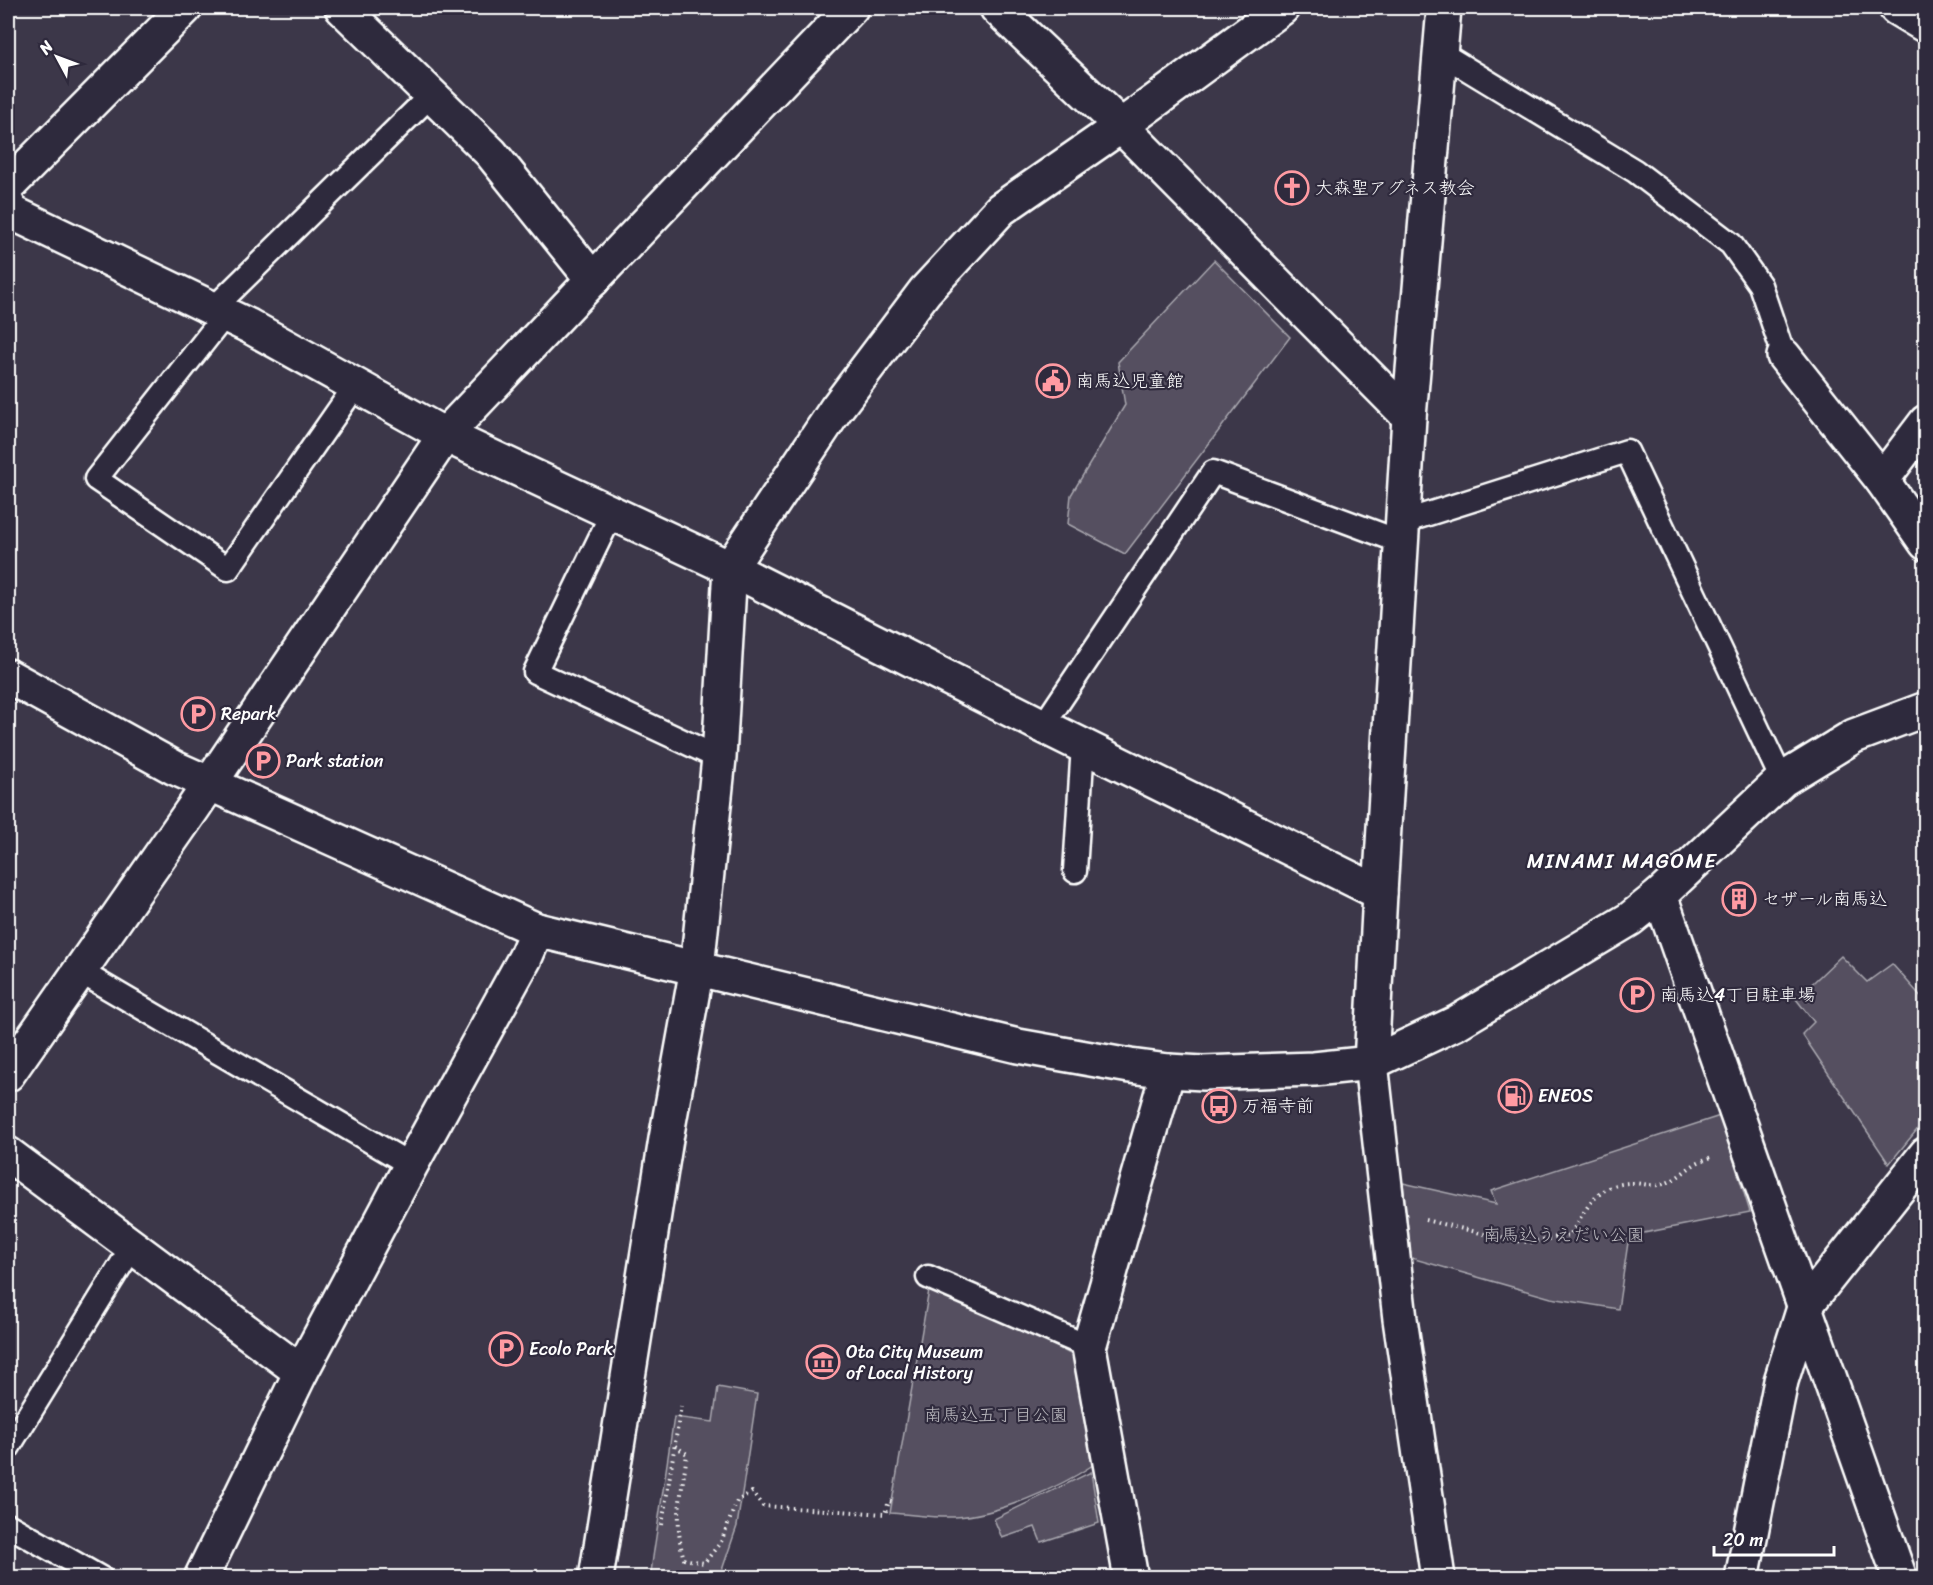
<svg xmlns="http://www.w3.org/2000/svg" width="1933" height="1585" viewBox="0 0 1933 1585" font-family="Sriracha,'Klee One',sans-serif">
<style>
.green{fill:#555060;stroke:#aaa8b0;stroke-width:1.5}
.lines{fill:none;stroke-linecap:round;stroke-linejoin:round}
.lane-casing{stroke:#fff;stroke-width:27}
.street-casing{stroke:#fff;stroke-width:38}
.secondary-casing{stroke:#fff;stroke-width:38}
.path{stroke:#fff;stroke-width:4;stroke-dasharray:1.5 4.5;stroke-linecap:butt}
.lane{stroke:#2f2a3d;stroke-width:22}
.street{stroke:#2f2a3d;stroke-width:33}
.secondary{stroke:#2f2a3d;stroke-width:33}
.labels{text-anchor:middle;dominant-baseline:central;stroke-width:4.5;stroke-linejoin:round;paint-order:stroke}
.poi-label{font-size:18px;fill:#fff;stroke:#2f2a3d;text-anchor:start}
.park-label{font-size:18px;fill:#bbb9bf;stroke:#2f2a3d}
.quarter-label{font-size:21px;letter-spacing:1.5px;fill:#fff;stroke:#2f2a3d}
</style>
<rect width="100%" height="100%" fill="#3c3749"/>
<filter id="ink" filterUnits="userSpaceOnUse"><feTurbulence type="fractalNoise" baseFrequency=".0167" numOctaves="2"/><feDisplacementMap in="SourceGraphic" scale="12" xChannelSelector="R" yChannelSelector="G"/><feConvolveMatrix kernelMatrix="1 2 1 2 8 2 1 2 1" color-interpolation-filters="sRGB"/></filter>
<g filter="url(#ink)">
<g class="green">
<path d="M 1214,260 L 1290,337 L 1125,554 L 1068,524 L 1071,495 L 1125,405 L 1118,362 Z"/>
<path d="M 1841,956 L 1867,982 L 1892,964 L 1925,1001 L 1925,1120 L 1889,1164 L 1802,1034 L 1814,1022 L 1796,999 Z"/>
<path d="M 1720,1116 L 1750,1212 L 1629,1236 L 1618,1309 L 1551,1298 L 1411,1258 L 1403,1183 L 1496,1204 L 1491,1191 Z"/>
<path d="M 929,1290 L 1032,1334 L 1082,1360 L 1093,1465 C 1060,1487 996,1516 955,1517 C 934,1518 911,1514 890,1513 Z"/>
<path d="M 718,1387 L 757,1394 L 737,1526 L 721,1573 L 718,1577 L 652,1577 L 651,1573 L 653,1557 L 674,1417 L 713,1422 Z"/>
<path d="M 1091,1472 L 1099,1523 L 1041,1542 L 1035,1527 L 1002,1538 L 994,1519 Z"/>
</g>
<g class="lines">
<g class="lane-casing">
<g id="lane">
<path d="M 1439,52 L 1635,171 L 1731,244 L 1760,285 L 1784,356"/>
<path d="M 213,309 L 432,94"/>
<path d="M 225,315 L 96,479 L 228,569 L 356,385"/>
<path d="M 612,513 L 535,672 L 719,758"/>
<path d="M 1403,522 L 1627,451 L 1782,780"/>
<path d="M 1043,726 L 1213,472 L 1401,542"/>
<path d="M 1075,871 L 1083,745"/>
<path d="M 79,971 L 411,1165"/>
<path d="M 928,1277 L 1089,1347"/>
<path d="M 8,1448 L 132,1247"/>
<path d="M 8,1525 L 101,1578"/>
</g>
</g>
<g class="street-casing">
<g id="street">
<path d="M 342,8 L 491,153 L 593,280"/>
<path d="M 997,8 L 1121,126 L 1409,417"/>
<path d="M 1896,8 L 1926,26"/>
<path d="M 8,186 L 185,8"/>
<path d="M 8,205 L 11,212 L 249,326 L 445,435 L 730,568 L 1043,726 L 1380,893"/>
<path d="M 1784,356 L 1882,480 L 1926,543"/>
<path d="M 1882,480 L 1926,422"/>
<path d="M 1660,895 L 1900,1578"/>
<path d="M 8,1074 L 194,807 L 445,435 L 851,8"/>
<path d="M 8,1154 L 301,1372"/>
<path d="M 201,1578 L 301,1372 L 411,1165 L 525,958 L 537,930"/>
<path d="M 596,1578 L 666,1139 L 697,968 L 719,758 L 730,568 L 836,409 L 925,291 L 1001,209 L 1121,126 L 1282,8"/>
<path d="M 1131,1578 L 1089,1347 L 1168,1071"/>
<path d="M 1742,1578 L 1781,1381 L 1804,1308 L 1926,1154"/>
</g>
</g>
<g class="secondary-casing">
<g id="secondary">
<path d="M 8,676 L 175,768 L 537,930 L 1018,1046 L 1130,1066 L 1168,1071 L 1203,1073 L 1314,1069 L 1371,1063 L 1456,1023 L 1630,919 L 1660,895 L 1782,780 L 1854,736 L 1926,709"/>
<path d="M 1438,1578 L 1400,1319 L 1371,1063 L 1380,893 L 1409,417 L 1444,8"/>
</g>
</g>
<g class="path">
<path d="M 1425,1220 L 1515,1241 L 1531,1242 L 1570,1235 C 1587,1207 1598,1182 1635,1183 C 1645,1184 1653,1187 1663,1184 C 1675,1181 1684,1171 1695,1164 C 1700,1161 1706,1159 1712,1157"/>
<path d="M 675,1446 L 687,1454 C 682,1492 673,1522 684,1559 L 704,1563 L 721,1542 L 737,1501 L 752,1492 L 763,1506 L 885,1514 L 889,1501 L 895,1503"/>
<path d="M 662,1525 L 681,1406"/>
</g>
<use href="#lane" class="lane"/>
<use href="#street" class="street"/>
<use href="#secondary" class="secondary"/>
</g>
</g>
<defs>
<g id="church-ring" transform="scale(1.725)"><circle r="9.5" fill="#2f2a3d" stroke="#ff9aa2" stroke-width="1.5"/><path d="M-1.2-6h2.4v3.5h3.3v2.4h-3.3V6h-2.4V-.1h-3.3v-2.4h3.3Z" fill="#ff9aa2"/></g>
<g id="civic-ring" transform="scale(1.725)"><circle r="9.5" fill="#2f2a3d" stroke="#ff9aa2" stroke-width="1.5"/><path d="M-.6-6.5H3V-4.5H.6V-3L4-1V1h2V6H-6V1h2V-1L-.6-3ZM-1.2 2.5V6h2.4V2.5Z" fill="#ff9aa2"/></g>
<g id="parking-ring" transform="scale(1.725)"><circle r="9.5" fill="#2f2a3d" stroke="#ff9aa2" stroke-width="1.5"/><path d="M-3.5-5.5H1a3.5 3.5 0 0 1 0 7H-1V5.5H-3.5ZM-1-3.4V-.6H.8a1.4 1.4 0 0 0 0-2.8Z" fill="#ff9aa2"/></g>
<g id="building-ring" transform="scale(1.725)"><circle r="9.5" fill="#2f2a3d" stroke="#ff9aa2" stroke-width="1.5"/><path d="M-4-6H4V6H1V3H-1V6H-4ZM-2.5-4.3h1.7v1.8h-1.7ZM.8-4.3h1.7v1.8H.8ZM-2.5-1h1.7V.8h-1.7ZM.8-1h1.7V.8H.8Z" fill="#ff9aa2"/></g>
<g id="fuel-ring" transform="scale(1.725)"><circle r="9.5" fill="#2f2a3d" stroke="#ff9aa2" stroke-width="1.5"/><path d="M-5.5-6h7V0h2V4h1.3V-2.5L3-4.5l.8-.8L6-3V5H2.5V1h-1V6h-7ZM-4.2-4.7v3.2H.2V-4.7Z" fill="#ff9aa2"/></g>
<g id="bus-ring" transform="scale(1.725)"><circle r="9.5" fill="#2f2a3d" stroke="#ff9aa2" stroke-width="1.5"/><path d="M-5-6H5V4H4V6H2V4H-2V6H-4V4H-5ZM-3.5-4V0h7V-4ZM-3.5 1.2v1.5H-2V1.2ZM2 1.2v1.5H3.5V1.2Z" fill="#ff9aa2"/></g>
<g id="museum-ring" transform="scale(1.725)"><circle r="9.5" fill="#2f2a3d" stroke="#ff9aa2" stroke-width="1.5"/><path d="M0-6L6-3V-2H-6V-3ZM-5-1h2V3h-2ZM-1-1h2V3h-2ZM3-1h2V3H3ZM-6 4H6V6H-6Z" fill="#ff9aa2"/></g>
</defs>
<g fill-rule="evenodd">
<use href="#church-ring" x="1292" y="188"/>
<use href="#civic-ring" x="1053" y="381"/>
<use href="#parking-ring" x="198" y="714"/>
<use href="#parking-ring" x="263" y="761"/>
<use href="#building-ring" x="1739" y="899"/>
<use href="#parking-ring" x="1637" y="995"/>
<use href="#fuel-ring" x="1515" y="1096"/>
<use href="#bus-ring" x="1219" y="1106"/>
<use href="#parking-ring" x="506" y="1349"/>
<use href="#museum-ring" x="823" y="1362"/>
</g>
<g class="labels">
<g class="poi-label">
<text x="1315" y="188">大森聖アグネス教会</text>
<text x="1076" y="381">南馬込児童館</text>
<text x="221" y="714">Repark</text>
<text x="286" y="761">Park station</text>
<text x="1762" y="899">セザール南馬込</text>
<text x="1660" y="995">南馬込4丁目駐車場</text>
<text x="1538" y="1096">ENEOS</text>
<text x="1242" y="1106">万福寺前</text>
<text x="529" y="1349">Ecolo Park</text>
<text x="846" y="1352">Ota City Museum<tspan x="846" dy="21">of Local History</tspan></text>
</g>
<g class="park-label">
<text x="1564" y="1235">南馬込うえだい公園</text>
<text x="996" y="1415">南馬込五丁目公園</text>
</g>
<g class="quarter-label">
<text x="1622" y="861">MINAMI MAGOME</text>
</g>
</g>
<rect width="1933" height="1585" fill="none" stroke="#2f2a3d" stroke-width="30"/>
<rect x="15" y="15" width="1903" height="1555" fill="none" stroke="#fff" stroke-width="2" filter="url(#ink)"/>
<g transform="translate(57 57) rotate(311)" stroke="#2f2a3d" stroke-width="4.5" paint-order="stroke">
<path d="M0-4.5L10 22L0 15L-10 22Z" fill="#ffffff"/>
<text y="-9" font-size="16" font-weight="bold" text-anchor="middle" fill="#ffffff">N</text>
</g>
<path d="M1714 1546v9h120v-9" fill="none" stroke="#ffffff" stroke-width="3"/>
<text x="1723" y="1546" font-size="18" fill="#ffffff" stroke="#2f2a3d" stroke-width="4.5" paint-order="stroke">20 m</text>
</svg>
